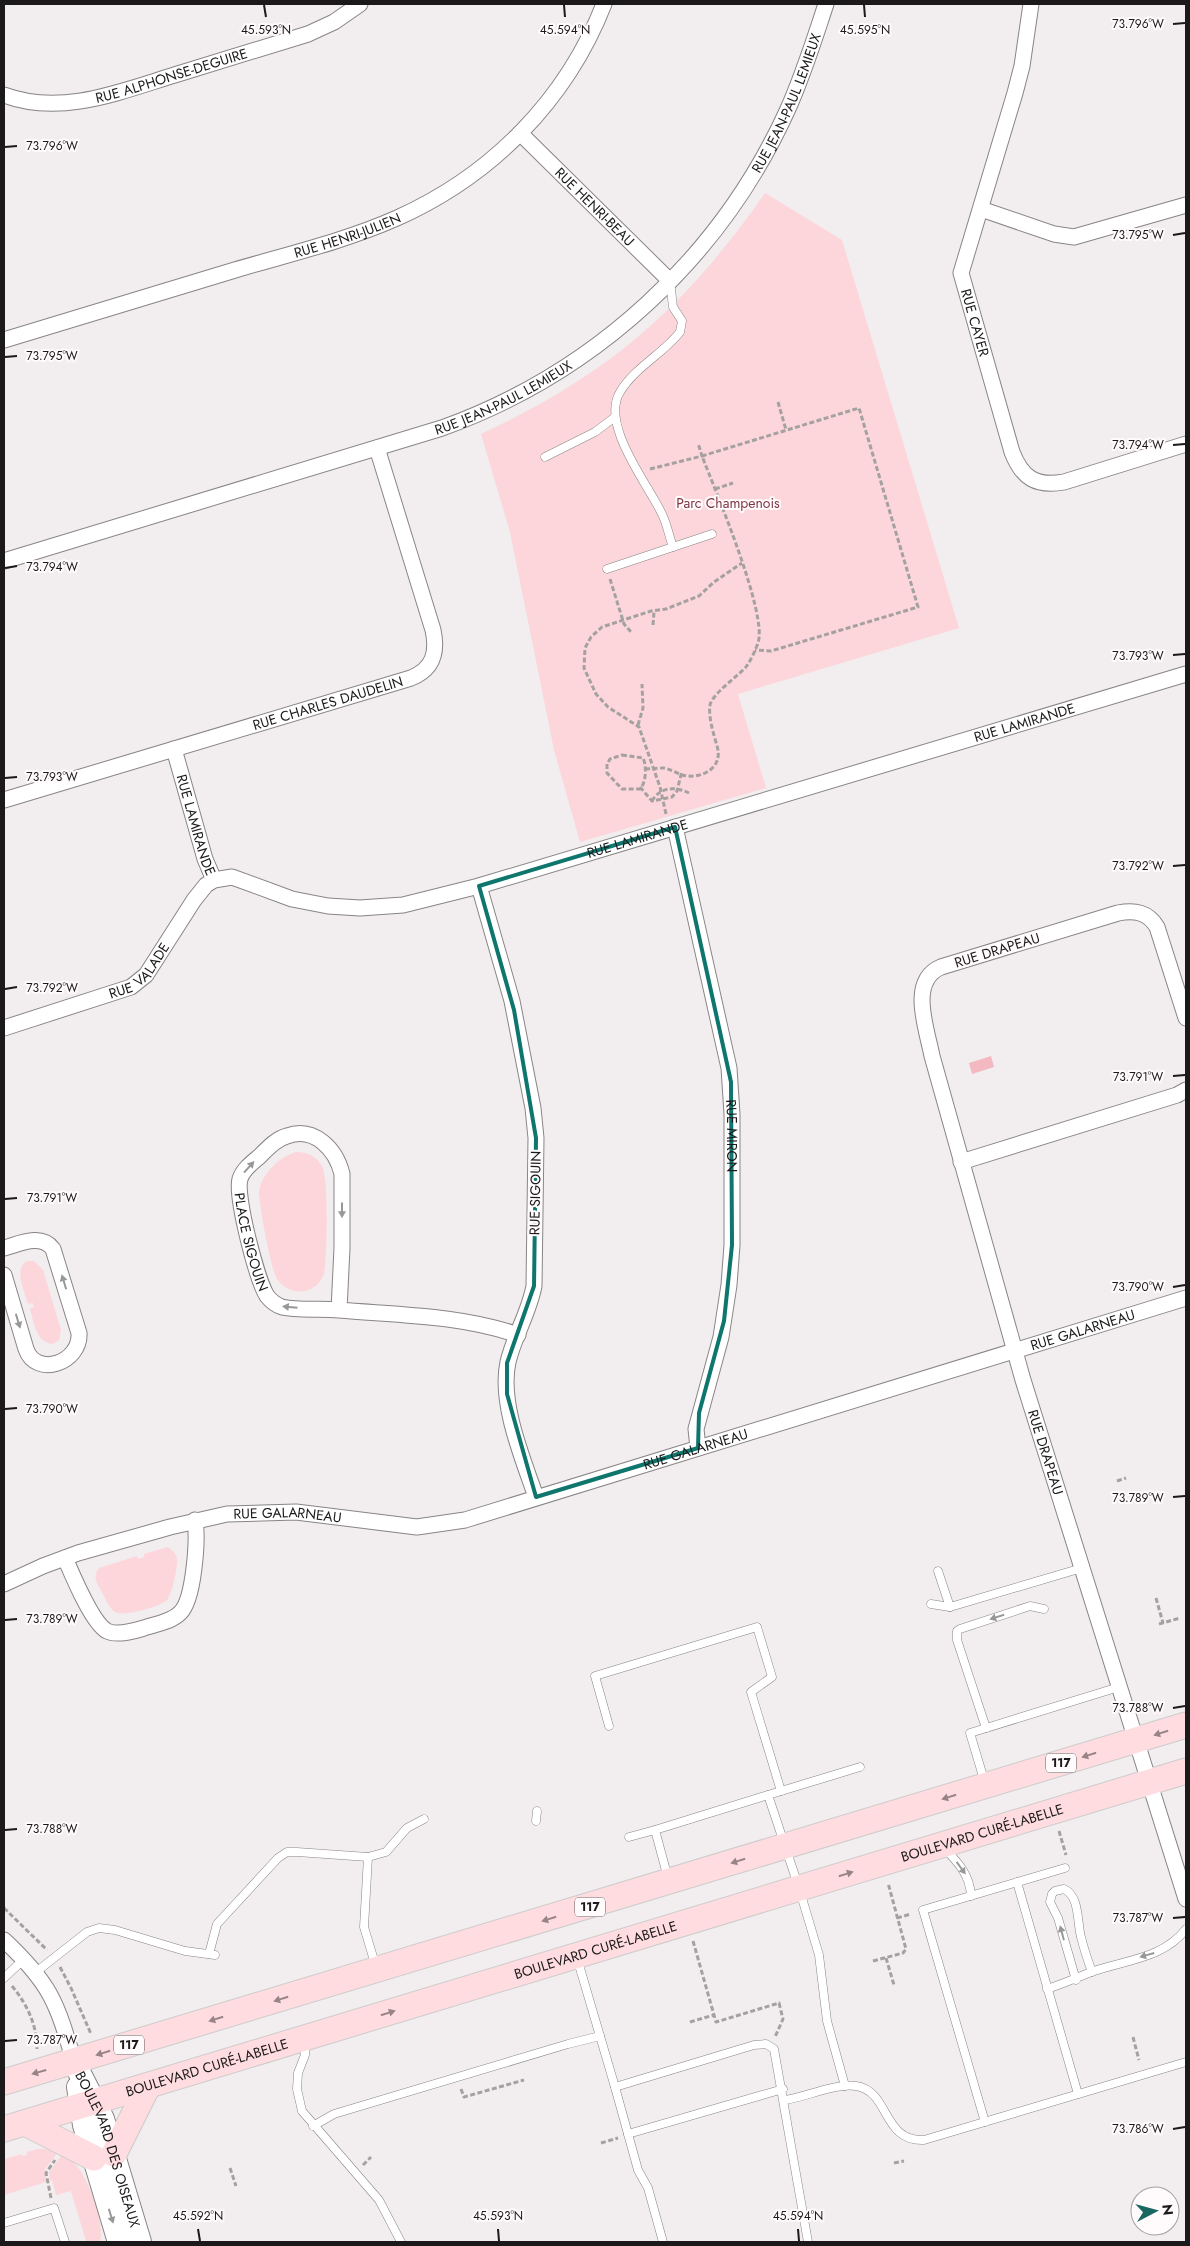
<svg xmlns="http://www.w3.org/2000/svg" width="1190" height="2246" viewBox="0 0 1190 2246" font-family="Jost,sans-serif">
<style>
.green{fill:#fcd6db}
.water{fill:#f3b8c0}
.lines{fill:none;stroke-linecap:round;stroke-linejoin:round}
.lane-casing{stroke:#898585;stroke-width:9}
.street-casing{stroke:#898585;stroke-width:17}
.secondary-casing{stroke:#898585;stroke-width:24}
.primary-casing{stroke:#cdcccc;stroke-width:27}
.path{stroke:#a5a1a1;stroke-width:3;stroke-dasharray:5 2.5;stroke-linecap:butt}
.lane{stroke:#fff;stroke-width:8}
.street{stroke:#fff;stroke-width:15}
.secondary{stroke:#fff;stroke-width:22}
.primary{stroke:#fedce0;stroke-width:25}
.oneway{fill:#989898}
.oneway2{fill:#988486}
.marked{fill:none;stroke:#0f766e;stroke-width:4;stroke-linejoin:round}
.ticks{fill:none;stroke:#1b1919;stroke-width:2}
.labels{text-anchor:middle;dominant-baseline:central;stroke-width:4;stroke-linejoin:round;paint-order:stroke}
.shield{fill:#fffafb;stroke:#5f5c5d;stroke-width:1}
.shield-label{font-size:12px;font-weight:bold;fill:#1b1919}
.street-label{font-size:14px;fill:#1b1919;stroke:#fffafb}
.park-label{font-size:14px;fill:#7e3746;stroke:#fffafb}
.ticks-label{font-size:12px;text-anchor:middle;fill:#1b1919;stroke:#fffafb;stroke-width:4;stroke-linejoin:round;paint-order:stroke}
</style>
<rect width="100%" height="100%" fill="#f2edee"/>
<g class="green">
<path d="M 765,193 L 842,240 L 959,628 L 738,694 L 766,788 L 580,842 L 554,750 L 510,532 L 481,434 C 608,375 685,308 765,193 Z"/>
<path d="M 296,1152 C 307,1152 316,1156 322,1166 C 329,1178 327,1258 324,1274 C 320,1283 315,1289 304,1291 C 294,1293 283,1288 277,1279 C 271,1270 259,1204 259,1191 C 262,1174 280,1156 296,1152 Z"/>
<path d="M 27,1261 L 34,1261 L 43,1270 L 61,1330 L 59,1340 L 53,1344 C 36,1343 34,1322 30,1309 L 34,1307 L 33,1303 L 28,1304 C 25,1292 13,1269 27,1261 Z"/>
<path d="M 168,1547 C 172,1550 176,1553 177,1559 C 178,1567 172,1594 167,1600 C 160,1607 123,1617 115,1612 C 109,1608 105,1598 102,1592 C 97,1584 92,1576 99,1568 L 137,1556 L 138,1559 L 144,1557 L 144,1554 Z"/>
<path d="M 37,2149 L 45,2149 L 58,2152 L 45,2169 L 46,2182 L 4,2195 L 4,2159 L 22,2154 L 23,2156 L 27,2155 L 27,2152 Z"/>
<path d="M 62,2154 C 68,2158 75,2162 79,2169 C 90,2184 105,2225 100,2242 L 83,2242 L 86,2241 L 71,2191 L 56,2195 L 52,2180 L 50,2181 L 49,2173 Z"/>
</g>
<path class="water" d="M 991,1056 L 994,1067 L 972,1074 L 969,1063 Z"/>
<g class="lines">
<g class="lane-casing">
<g id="lane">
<path d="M 670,281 L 673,307 L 682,321 L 680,332 C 663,354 635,367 620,392 C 600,425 648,484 662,514 C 667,524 669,536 673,547"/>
<path d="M 545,457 L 595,432 L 615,417"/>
<path d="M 607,569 L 712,534"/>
<path d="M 938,1571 L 950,1607 L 1082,1568"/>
<path d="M 931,1604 L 950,1607"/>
<path d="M 609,1726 L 595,1676 L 757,1627 L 772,1677 L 751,1692 L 781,1791"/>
<path d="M 986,1728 L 957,1640 L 957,1631 L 960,1629 L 1030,1606 L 1044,1609"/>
<path d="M 985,1783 L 970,1733 L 1119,1687"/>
<path d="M 536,1821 L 537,1811"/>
<path d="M 629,1837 L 655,1830"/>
<path d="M 944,1848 C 958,1862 970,1875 971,1896"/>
<path d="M 368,1857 L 386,1852 L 407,1828 L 424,1819"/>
<path d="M 668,1878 L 655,1830 L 768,1795"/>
<path d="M 1017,1882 L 1078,2094"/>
<path d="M 209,1954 L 217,1924 L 278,1858 L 287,1852 L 297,1852 L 368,1857 L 364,1927 L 376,1967"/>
<path d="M 577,1958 L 615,2087 L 754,2045 L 766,2044 L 774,2049 L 808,2242"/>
<path d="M 36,1972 L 87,1932 L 99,1928 L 115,1930 L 185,1951 L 215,1955"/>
<path d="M 4,1978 L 24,1959"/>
<path d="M 1076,1980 L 1058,1918 L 1050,1902 L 1052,1894 L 1055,1891 L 1064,1889 C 1080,1896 1077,1923 1081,1937 C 1084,1949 1088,1961 1092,1972"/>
<path d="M 1047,1989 C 1063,1984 1078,1977 1094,1971 C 1126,1960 1164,1958 1186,1929"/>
<path d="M 305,2041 L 305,2055 L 298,2073 L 297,2089 L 302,2111 L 379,2200 L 401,2242"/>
<path d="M 845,2086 L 827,2021 L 819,1955 L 799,1888 L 768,1795 L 860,1767"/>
<path d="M 615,2087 L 638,2170 L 648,2188 L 663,2242"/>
<path d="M 785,2100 C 806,2097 835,2083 856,2086 C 890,2091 882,2142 924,2140 L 1186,2062"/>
<path d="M 985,2122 L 923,1910 L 1065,1868"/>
<path d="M 313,2126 L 334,2114 L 568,2044 L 600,2036"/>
<path d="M 628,2134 L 783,2089"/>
<path d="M 4,2223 L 54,2208 L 65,2242"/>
</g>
</g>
<g class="street-casing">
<g id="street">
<path id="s1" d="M 1031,4 L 1022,66 L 1015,93 L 961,273 L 1012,452 C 1022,478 1036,487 1064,482 L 1186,444"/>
<path id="s2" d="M 4,95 C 63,117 124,90 181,73 C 223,60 265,47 308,34 L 334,22 L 360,4"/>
<path id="s3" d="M 520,133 L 670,281"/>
<path d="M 981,209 L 1054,234 L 1074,237 L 1186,205"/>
<path id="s4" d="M 4,340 C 81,317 158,293 235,270 C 289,254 345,241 397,218 C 491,176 566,101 604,4"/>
<path id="s5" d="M 4,561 L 442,428 C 595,373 720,258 787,111 C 803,76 814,40 826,4"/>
<path id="s6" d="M 174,749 L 205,859 L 214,880"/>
<path id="s7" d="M 4,800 L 411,678 C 433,669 438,653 433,630 L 377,448"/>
<path id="s8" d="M 675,827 L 729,1068 L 732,1114 L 732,1245 L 729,1285 L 721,1337 L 696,1429 L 698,1448"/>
<path d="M 479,886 L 512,1001 L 533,1108 L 536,1138 L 534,1286 C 529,1313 514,1336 508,1362 C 499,1403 523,1459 536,1497"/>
<path id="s9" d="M 1186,1018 L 1157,927 C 1148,912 1135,910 1118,913 L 941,967 C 908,981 927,1029 932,1056 L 1023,1380 L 1186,1899"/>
<path id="s10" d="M 4,1028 L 131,987 L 146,975 L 194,900 L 206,885 L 214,880 L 232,877 L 292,899 L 328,906 L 360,908 L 403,905 L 479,886 L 1186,674"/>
<path d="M 961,1162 L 1177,1095 L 1186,1090"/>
<path d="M 4,1248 C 19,1244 41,1233 53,1249 L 79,1333 C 81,1363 36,1378 26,1349 L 4,1275"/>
<path id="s11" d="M 339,1310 L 342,1248 L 342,1174 C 336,1149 314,1126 287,1136 C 276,1139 268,1148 260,1156 C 253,1162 243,1169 240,1179 C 235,1196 257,1280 267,1296 C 271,1301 276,1305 282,1307 C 299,1311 321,1308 339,1310 C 398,1315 461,1315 518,1335"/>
<path d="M 65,1558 C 72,1574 92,1623 107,1631 C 117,1636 134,1631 144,1628 C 156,1624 171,1622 180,1613 C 194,1600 198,1540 195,1520"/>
<path id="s12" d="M 4,1584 L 43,1566 L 78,1553 L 170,1527 L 227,1514 L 296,1512 L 417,1527 L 465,1520 L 1186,1298"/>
<path d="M 4,1940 C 50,1983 57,2002 74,2062"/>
</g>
</g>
<g class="secondary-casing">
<g id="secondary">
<path id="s13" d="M 74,2062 L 103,2119 L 140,2242"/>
<path d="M 78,2087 L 84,2125 L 119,2242"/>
</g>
</g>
<g class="primary-casing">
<g id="primary">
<path d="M 4,2082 L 1186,1725"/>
<path d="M 25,2123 L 94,2158"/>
<path id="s14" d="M 4,2129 L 1186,1771"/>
<path d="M 114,2154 L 148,2086"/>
</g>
</g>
<g class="path">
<path d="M 778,402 L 786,430"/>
<path d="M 650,469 L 702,456 L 698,443"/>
<path d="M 715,489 L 733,483"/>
<path d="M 610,579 L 624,624 L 631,632"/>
<path d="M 653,625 L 654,611"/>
<path d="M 638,725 L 643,708 L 642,684"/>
<path d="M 622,755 L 643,758 C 647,766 646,783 640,789 L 622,789 L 607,773 L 607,764 L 610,759 Z"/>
<path d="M 645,769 C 652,769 658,768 664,768 C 670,769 676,773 682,775 C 701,780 724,768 717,746 C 714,735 708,717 710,705 C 713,693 737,677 746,667 C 751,660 755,651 758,643 C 768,614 715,490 702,456 L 859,408 L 918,607 L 771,651 L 755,650"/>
<path d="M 640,787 L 652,801 L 672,797 L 677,791 L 682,771"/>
<path d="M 652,801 C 660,787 675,786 689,793"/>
<path d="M 666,814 L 660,787 L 639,727 L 608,707 L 596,694 L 584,668 L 585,648 L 591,637 L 602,627 L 651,611 L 666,609 L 699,596 L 714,582 L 742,563"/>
<path d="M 1117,1481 L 1126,1478"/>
<path d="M 1156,1598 L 1163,1623"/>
<path d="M 1159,1624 L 1180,1618"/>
<path d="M 1059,1831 L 1066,1855"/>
<path d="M 4,1908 L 47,1950"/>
<path d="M 897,1918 L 911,1914"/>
<path d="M 693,1941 L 716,2022 L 779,2003 L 783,2019 L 775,2037"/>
<path d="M 886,1958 L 894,1985"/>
<path d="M 873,1961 L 903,1953 L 906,1949 L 888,1883"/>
<path d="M 60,1967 L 71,1988 L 91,2034"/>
<path d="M 12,1986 C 27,2004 37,2025 37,2049"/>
<path d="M 690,2022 L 714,2015"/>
<path d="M 1133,2037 L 1139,2060"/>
<path d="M 461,2089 L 464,2097 L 524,2080"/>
<path d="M 601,2143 L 618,2138"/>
<path d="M 894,2163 L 904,2161"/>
<path d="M 363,2165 L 371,2157"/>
<path d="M 230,2168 L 236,2186"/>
<path d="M 51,2198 L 46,2173 L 55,2160"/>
</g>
<use href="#lane" class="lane"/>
<use href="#street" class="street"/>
<use href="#secondary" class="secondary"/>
<use href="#primary" class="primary"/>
</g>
<defs><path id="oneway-solid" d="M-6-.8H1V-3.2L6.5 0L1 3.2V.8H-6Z" transform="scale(1.25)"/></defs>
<g class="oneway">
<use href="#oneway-solid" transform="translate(249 1167) rotate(-48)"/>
<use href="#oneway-solid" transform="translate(342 1210) rotate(90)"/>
<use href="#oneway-solid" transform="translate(64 1282) rotate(-107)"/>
<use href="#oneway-solid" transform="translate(290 1307) rotate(-175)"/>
<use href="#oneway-solid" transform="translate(18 1321) rotate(73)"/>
<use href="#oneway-solid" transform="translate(997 1617) rotate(162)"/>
<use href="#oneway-solid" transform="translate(961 1868) rotate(54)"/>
<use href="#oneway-solid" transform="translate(1062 1933) rotate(-105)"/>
<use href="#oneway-solid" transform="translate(1147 1955) rotate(164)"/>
<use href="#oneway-solid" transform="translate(111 2216) rotate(73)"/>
</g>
<g class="oneway2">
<use href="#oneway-solid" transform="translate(1161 1733) rotate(163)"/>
<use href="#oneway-solid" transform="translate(1089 1755) rotate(163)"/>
<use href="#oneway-solid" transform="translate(949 1797) rotate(163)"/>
<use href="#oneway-solid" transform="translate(738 1861) rotate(163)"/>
<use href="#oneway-solid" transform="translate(846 1874) rotate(-17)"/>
<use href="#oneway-solid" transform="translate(549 1919) rotate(163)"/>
<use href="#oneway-solid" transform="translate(281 1999) rotate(163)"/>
<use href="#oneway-solid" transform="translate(388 2013) rotate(-17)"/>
<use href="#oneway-solid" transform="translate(216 2019) rotate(163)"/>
<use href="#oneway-solid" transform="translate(103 2053) rotate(162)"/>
<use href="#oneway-solid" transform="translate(39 2072) rotate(164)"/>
</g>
<path class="marked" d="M 675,827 L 731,1082 L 732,1245 L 724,1321 L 699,1413 L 698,1448 L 536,1497 L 507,1394 L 507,1363 L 534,1286 L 536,1138 L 514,1010 L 479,886 Z"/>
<path class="ticks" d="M 264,5 L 266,17M 564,5 L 565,17M 864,5 L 865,17M 1173,24 L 1185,23M 5,147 L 17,146M 1173,235 L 1185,233M 5,357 L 17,356M 1173,445 L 1185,444M 5,568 L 17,566M 1173,655 L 1185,654M 5,778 L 17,777M 1173,866 L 1185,865M 5,989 L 17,987M 1173,1076 L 1185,1075M 5,1199 L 17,1198M 1173,1287 L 1185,1285M 5,1409 L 17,1408M 1173,1497 L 1185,1496M 5,1620 L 17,1619M 1173,1708 L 1185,1706M 5,1830 L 17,1829M 1173,1918 L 1185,1917M 5,2041 L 17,2040M 1173,2129 L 1185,2127M 198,2229 L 200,2241M 498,2229 L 499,2241M 798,2229 L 799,2241"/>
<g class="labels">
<g class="shield">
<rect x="1046" y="1753.5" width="30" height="19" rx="4"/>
<rect x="575" y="1897.5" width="30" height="19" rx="4"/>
<rect x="114" y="2035.5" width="30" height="19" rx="4"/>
</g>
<g class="shield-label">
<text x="1061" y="1763">117</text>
<text x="590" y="1907">117</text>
<text x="129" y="2045">117</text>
</g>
<g class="street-label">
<text stroke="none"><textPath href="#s2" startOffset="172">RUE ALPHONSE-DEGUIRE</textPath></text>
<text stroke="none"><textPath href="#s5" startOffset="946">RUE JEAN-PAUL LEMIEUX</textPath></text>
<text stroke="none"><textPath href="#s3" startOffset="105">RUE HENRI-BEAU</textPath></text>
<text stroke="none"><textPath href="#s4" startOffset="359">RUE HENRI-JULIEN</textPath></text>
<text stroke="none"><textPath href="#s1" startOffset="330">RUE CAYER</textPath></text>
<text stroke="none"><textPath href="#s5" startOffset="526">RUE JEAN-PAUL LEMIEUX</textPath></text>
<text stroke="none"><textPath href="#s7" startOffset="338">RUE CHARLES DAUDELIN</textPath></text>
<text stroke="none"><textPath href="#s10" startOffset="1112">RUE LAMIRANDE</textPath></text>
<text stroke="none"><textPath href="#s6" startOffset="79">RUE LAMIRANDE</textPath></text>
<text stroke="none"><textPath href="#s10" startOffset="708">RUE LAMIRANDE</textPath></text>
<text transform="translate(997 950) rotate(-17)">RUE DRAPEAU</text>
<text stroke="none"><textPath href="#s10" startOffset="150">RUE VALADE</textPath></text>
<text stroke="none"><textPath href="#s8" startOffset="315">RUE MIRON</textPath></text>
<text transform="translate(535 1193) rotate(-89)">RUE SIGOUIN</text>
<text stroke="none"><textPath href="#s11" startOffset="341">PLACE SIGOUIN</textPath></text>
<text stroke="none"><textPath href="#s12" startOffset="1120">RUE GALARNEAU</textPath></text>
<text stroke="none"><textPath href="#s12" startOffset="715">RUE GALARNEAU</textPath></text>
<text stroke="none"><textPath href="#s9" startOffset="835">RUE DRAPEAU</textPath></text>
<text stroke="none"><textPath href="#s12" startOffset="295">RUE GALARNEAU</textPath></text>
<text stroke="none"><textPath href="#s14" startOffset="1022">BOULEVARD CURÉ-LABELLE</textPath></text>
<text stroke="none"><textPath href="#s14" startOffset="618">BOULEVARD CURÉ-LABELLE</textPath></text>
<text stroke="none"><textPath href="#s14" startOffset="212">BOULEVARD CURÉ-LABELLE</textPath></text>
<text stroke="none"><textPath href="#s13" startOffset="94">BOULEVARD DES OISEAUX</textPath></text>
</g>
<g class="park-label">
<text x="728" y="503">Parc Champenois</text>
</g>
</g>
<g class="ticks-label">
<text x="1138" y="28">73.796°W</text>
<text x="266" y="34">45.593°N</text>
<text x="565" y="34">45.594°N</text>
<text x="865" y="34">45.595°N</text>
<text x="52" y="150">73.796°W</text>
<text x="1138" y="239">73.795°W</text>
<text x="52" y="360">73.795°W</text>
<text x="1138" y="449">73.794°W</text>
<text x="52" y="571">73.794°W</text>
<text x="1138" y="660">73.793°W</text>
<text x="52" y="781">73.793°W</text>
<text x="1138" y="870">73.792°W</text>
<text x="52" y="992">73.792°W</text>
<text x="1138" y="1081">73.791°W</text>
<text x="52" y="1202">73.791°W</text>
<text x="1138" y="1291">73.790°W</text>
<text x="52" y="1413">73.790°W</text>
<text x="1138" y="1502">73.789°W</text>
<text x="52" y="1623">73.789°W</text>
<text x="1138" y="1712">73.788°W</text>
<text x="52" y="1833">73.788°W</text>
<text x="1138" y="1922">73.787°W</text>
<text x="52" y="2044">73.787°W</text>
<text x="1138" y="2133">73.786°W</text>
<text x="198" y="2220">45.592°N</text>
<text x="498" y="2220">45.593°N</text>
<text x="798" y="2220">45.594°N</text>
</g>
<rect width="1190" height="2246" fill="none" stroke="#1b1919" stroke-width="10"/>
<g transform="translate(1155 2211) rotate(84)"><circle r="24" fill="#fffafb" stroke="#a4a0a1"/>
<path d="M0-4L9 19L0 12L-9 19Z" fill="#1a6762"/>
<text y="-8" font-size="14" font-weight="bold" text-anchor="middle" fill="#1b1919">N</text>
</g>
</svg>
